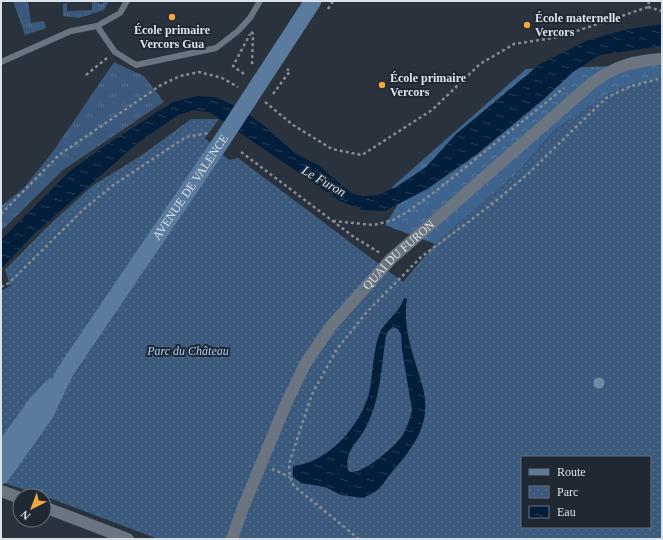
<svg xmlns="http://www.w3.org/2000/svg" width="663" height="540" viewBox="0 0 663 540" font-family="'Times New Roman',serif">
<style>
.grass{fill:url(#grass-tufts)}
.forest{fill:url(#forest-crowns)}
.park{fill:url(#park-dots);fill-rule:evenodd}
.water{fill:url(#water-ripples);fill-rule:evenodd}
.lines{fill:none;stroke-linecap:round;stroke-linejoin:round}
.path{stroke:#858c95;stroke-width:2.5;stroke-dasharray:3 3;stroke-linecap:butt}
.lane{stroke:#6a7581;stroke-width:6}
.street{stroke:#6a7581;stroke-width:12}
.secondary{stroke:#5a7b9d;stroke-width:17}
.tree{fill:#7188a2}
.poi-dot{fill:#efa73e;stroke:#1f2833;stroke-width:1.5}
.labels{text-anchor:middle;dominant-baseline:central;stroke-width:4;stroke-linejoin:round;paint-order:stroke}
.poi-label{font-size:12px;font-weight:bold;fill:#dce2e9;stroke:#1f2833;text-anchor:start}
.street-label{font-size:12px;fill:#dce2e9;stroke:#1f2833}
.park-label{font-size:12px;font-style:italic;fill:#accef5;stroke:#1f2833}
.water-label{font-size:13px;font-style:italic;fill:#cde4fe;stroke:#1f2833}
</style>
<defs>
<pattern id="grass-tufts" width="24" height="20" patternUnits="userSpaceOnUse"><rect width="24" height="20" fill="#3a597c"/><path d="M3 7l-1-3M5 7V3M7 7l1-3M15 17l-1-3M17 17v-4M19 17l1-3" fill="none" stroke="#56718f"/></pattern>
<pattern id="forest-crowns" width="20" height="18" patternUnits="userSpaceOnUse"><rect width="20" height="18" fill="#3e638d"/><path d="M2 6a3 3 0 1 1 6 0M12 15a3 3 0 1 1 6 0" fill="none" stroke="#59799d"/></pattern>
<pattern id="park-dots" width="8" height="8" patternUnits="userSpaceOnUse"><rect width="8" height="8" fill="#3a597c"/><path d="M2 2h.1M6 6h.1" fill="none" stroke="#56718f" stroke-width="1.8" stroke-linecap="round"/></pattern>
<pattern id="water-ripples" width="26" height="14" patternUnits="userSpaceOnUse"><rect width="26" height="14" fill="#031e3a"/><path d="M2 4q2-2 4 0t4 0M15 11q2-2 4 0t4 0" fill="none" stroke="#273e56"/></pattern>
</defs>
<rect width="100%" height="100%" fill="#29323d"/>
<g class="grass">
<path d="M 13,1 L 28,1 L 31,23 L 44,21 L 46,28 L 25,35 Z"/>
<path d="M 92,1 L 102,4 L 104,1 L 109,1 L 104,10 L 79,18 L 63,16 L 63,4 L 67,3 L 67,11 L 92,10 Z"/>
<path d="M 114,62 L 144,76 L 164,102 L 63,170 L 1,231 L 1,206 L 24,188 L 54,150 Z"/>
</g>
<path class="forest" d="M 648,65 L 662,66 L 662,101 L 555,129 L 518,172 L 435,244 L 385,225 L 397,206 L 392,187 L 526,69 Z"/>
<path class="park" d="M 662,77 L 662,539 L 158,539 L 44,496 L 1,482 L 1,291 L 10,286 L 5,270 L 45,229 L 92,186 L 142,155 L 191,119 L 219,119 L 205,138 L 229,160 L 238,158 L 403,282 L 435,244 L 518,172 L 555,129 L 605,95 L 630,84 ZM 522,457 L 650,457 L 650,527 L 522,527 Z"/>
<g class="water">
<path d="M 662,24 L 662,46 L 600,55 L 573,72 L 544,99 L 476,155 L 427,189 L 385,211 L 363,210 L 340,201 L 211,113 L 195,110 L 178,115 L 139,142 L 35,233 L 1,269 L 1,240 L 71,170 L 109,143 L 173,102 L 197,96 L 215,97 L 233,105 L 261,123 L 296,154 L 318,165 L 351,193 L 363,196 L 378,195 L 396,187 L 426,167 L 456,134 L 540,64 L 588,40 L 624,30 Z"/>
<path d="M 404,298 L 407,299 C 402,330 415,358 423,388 C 432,423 414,447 392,472 C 387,477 384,484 379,489 C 374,493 368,495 363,498 L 341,495 L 325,487 L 301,483 L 293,477 L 293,466 C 328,463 361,425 369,393 C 373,375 373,351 379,335 C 384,321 400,313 404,298 ZM 393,327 L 398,329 L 401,334 L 402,350 L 412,410 C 410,419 407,428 402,436 C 395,447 363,474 350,472 L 348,470 C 345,448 357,445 366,427 C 381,399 381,367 386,336 L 388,331 Z"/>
</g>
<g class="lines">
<g class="path">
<path d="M 648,7 L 662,11"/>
<path d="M 328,9 L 333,1"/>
<path d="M 251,32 L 253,34 L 252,65"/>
<path d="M 244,74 L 233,66 L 250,34"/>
<path d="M 86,75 L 107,58"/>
<path d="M 273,94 L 290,71 L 287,69"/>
<path d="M 265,102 L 293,125 L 332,149 L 362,155 L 432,110 L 480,64 L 514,44 L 559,37 L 648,7 L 649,1"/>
<path d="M 241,152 L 354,237 L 380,253"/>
<path d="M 1,214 L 59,155 L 161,85 L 180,76 L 199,72 L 222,78 L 238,87"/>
<path d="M 333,221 L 374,225 L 393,220 L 407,212 L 436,191 L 564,88"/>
<path d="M 1,287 L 9,283 L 83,210 L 112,186 L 186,137 L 208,133"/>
<path d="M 272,469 L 290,477"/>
<path d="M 359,539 L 294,486 L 290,477 L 289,464 L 312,394 L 337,349 L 366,313 L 421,257 L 487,208 L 528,174 L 606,98 L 631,86 L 662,78"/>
</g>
<g class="lane">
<path d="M 97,26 L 115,52 L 136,65 L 216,48 L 238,31 L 250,18 L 260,1"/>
<path d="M 1,62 L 71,31 L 97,26 L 120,13 L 127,1"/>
</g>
<g class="street">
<path d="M 1,491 L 20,498"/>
<path d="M 44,507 L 128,539"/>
<path id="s1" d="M 232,539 L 242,510 L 286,404 L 305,364 L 331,326 L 391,259 L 592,83 C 615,66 633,61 662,59"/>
</g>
<g class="secondary">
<path d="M 1,453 L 36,404 L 52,387"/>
<path id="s2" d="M 1,476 L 45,414 L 65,372 L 223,139 L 313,1"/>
</g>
</g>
<circle class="tree" cx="599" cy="383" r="5.5"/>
<g class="poi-dot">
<circle cx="172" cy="17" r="4"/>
<circle cx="527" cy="25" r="4"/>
<circle cx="382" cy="85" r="4"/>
</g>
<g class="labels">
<g class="poi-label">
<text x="535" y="18">École maternelle<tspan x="535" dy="14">Vercors</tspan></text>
<text x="172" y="30" text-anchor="middle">École primaire<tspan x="172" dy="14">Vercors Gua</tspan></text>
<text x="390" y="78">École primaire<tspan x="390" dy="14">Vercors</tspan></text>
</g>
<g class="street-label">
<text stroke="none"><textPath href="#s2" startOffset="346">AVENUE DE VALENCE</textPath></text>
<text stroke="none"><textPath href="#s1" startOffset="334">QUAI DU FURON</textPath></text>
</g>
<g class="park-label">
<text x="188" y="351">Parc du Château</text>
</g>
<g class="water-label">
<text transform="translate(324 181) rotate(30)">Le Furon</text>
</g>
</g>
<rect width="663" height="540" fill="none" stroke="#dce2e9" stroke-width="4"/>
<rect x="521" y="456" width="130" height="72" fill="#1f2833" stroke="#6b727c"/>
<rect x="529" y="469" width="20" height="6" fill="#5a7b9d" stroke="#6b727c"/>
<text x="557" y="476" font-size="12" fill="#dce2e9">Route</text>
<rect x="529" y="486" width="20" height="12" fill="url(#park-dots)" stroke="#6b727c"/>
<text x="557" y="496" font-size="12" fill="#dce2e9">Parc</text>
<rect x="529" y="506" width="20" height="12" fill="url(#water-ripples)" stroke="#6b727c"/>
<text x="557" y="516" font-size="12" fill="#dce2e9">Eau</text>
<g transform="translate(32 508) rotate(222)"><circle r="19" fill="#1f2833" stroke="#6b727c"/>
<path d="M0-3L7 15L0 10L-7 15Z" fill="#efa73e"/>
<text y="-6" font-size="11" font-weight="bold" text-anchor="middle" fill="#dce2e9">N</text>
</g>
</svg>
